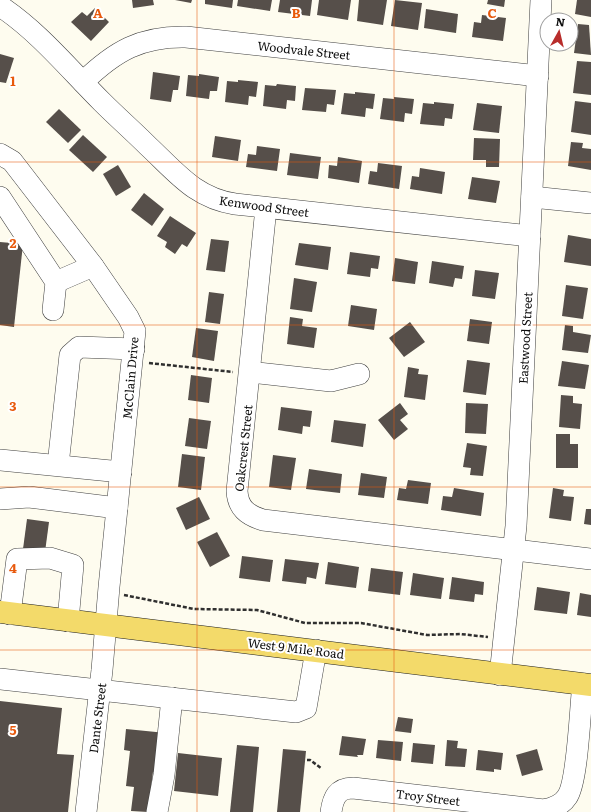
<svg xmlns="http://www.w3.org/2000/svg" width="591" height="812" viewBox="0 0 591 812" font-family="Literata,serif">
<style>
.building{fill:#564f4a}
.lines{fill:none;stroke-linecap:round;stroke-linejoin:round}
.minor-casing{stroke:#404040;stroke-width:22}
.major-casing{stroke:#1e1e1e;stroke-width:23}
.path{stroke:#2f2f2f;stroke-width:2.5;stroke-dasharray:4 2;stroke-linecap:butt}
.minor{stroke:#fff;stroke-width:21}
.major{stroke:#f3da6a;stroke-width:22}
.grid{fill:none;stroke:#e8590c;stroke-width:1;stroke-opacity:0.55}
.labels{text-anchor:middle;dominant-baseline:central;stroke-width:4;stroke-linejoin:round;paint-order:stroke}
.street-label{font-size:12px;fill:#0d0d0d;stroke:#fff}
.grid-label{font-size:13px;text-anchor:middle;font-weight:bold;fill:#e8590c;stroke:#fff;stroke-width:4;stroke-linejoin:round;paint-order:stroke}
</style>
<rect width="100%" height="100%" fill="#fefcef"/>
<g class="building">
<path d="M 132,0 L 153,0 L 154,5 L 133,8 Z"/>
<path d="M 175,0 L 192,0 L 191,3 Z"/>
<path d="M 205,0 L 233,0 L 232,8 L 205,4 Z"/>
<path d="M 238,0 L 272,0 L 270,11 L 237,6 Z"/>
<path d="M 280,0 L 312,0 L 310,16 L 278,12 Z"/>
<path d="M 319,0 L 351,0 L 348,20 L 317,15 Z"/>
<path d="M 359,0 L 387,0 L 383,25 L 357,21 Z"/>
<path d="M 395,0 L 422,3 L 418,30 L 391,26 Z"/>
<path d="M 488,0 L 505,0 L 504,7 L 487,4 Z"/>
<path d="M 577,0 L 591,0 L 591,17 L 575,14 Z"/>
<path d="M 95,8 L 109,22 L 91,41 L 71,22 L 82,12 L 87,16 Z"/>
<path d="M 426,9 L 458,14 L 456,33 L 424,28 Z"/>
<path d="M 482,15 L 506,18 L 503,41 L 472,37 L 474,22 L 481,23 Z"/>
<path d="M 578,24 L 589,25 L 591,55 L 574,53 Z"/>
<path d="M 0,54 L 14,58 L 6,83 L 0,82 Z"/>
<path d="M 577,61 L 591,62 L 591,95 L 573,93 Z"/>
<path d="M 153,72 L 180,76 L 178,90 L 173,90 L 171,102 L 150,99 Z"/>
<path d="M 199,74 L 219,77 L 217,91 L 210,91 L 209,99 L 186,96 L 188,75 L 199,76 Z"/>
<path d="M 238,80 L 258,82 L 256,97 L 249,96 L 248,105 L 225,102 L 227,81 L 238,82 Z"/>
<path d="M 277,84 L 296,86 L 295,101 L 287,100 L 286,109 L 263,106 L 265,85 L 276,86 Z"/>
<path d="M 305,88 L 336,90 L 334,105 L 327,104 L 326,112 L 302,110 Z"/>
<path d="M 355,92 L 375,94 L 373,109 L 366,108 L 365,117 L 341,114 L 344,93 L 355,94 Z"/>
<path d="M 394,97 L 414,99 L 412,114 L 405,113 L 404,122 L 380,119 L 383,98 L 394,99 Z"/>
<path d="M 575,101 L 591,103 L 591,135 L 571,132 Z"/>
<path d="M 434,102 L 454,104 L 452,119 L 445,118 L 444,126 L 420,124 L 423,103 L 434,104 Z"/>
<path d="M 477,103 L 502,106 L 499,133 L 473,130 Z"/>
<path d="M 59,109 L 81,130 L 68,143 L 46,122 Z"/>
<path d="M 83,135 L 107,157 L 93,172 L 69,150 Z"/>
<path d="M 215,136 L 241,140 L 238,161 L 212,157 Z"/>
<path d="M 474,138 L 500,139 L 499,167 L 486,167 L 486,160 L 473,160 Z"/>
<path d="M 571,142 L 583,143 L 582,148 L 591,149 L 591,170 L 568,166 Z"/>
<path d="M 257,146 L 280,149 L 277,171 L 246,167 L 248,154 L 256,155 Z"/>
<path d="M 290,153 L 321,157 L 318,179 L 287,175 Z"/>
<path d="M 338,157 L 362,161 L 359,183 L 328,178 L 329,165 L 337,166 Z"/>
<path d="M 378,163 L 402,166 L 399,189 L 368,184 L 370,171 L 377,172 Z"/>
<path d="M 118,165 L 131,187 L 116,196 L 103,174 Z"/>
<path d="M 420,168 L 445,172 L 442,194 L 410,189 L 412,176 L 419,177 Z"/>
<path d="M 472,177 L 500,181 L 496,203 L 468,199 Z"/>
<path d="M 144,193 L 164,209 L 152,226 L 131,210 Z"/>
<path d="M 170,216 L 196,233 L 187,247 L 182,244 L 175,254 L 165,247 L 167,242 L 157,236 Z"/>
<path d="M 568,235 L 591,239 L 591,266 L 564,262 Z"/>
<path d="M 211,239 L 229,241 L 225,272 L 206,270 Z"/>
<path d="M 0,242 L 23,244 L 14,327 L 0,325 Z"/>
<path d="M 299,243 L 331,247 L 328,270 L 295,265 Z"/>
<path d="M 350,252 L 380,256 L 378,269 L 371,268 L 370,277 L 347,274 Z"/>
<path d="M 395,258 L 418,262 L 415,284 L 392,281 Z"/>
<path d="M 432,261 L 464,266 L 462,279 L 455,278 L 453,287 L 429,283 Z"/>
<path d="M 475,270 L 499,273 L 495,299 L 472,296 Z"/>
<path d="M 294,278 L 317,282 L 312,312 L 290,309 Z"/>
<path d="M 566,285 L 588,288 L 583,319 L 562,316 Z"/>
<path d="M 209,292 L 224,294 L 220,324 L 205,322 Z"/>
<path d="M 351,305 L 377,309 L 374,330 L 348,326 Z"/>
<path d="M 290,317 L 303,319 L 302,326 L 317,328 L 314,348 L 287,344 Z"/>
<path d="M 470,319 L 492,322 L 489,344 L 467,341 Z"/>
<path d="M 410,322 L 425,342 L 404,357 L 389,338 Z"/>
<path d="M 565,325 L 573,326 L 573,332 L 591,335 L 588,353 L 562,350 Z"/>
<path d="M 196,328 L 218,331 L 214,361 L 192,357 Z"/>
<path d="M 467,360 L 490,363 L 486,395 L 463,392 Z"/>
<path d="M 562,361 L 589,365 L 585,389 L 558,386 Z"/>
<path d="M 408,367 L 419,369 L 418,374 L 428,375 L 425,400 L 404,397 Z"/>
<path d="M 191,375 L 212,378 L 209,403 L 188,400 Z"/>
<path d="M 561,395 L 573,396 L 573,403 L 582,404 L 580,429 L 559,427 Z"/>
<path d="M 400,403 L 408,414 L 400,420 L 408,429 L 394,440 L 378,420 Z"/>
<path d="M 466,403 L 488,404 L 486,434 L 465,433 Z"/>
<path d="M 281,407 L 312,411 L 310,427 L 303,426 L 302,434 L 278,430 Z"/>
<path d="M 189,418 L 211,421 L 207,449 L 185,446 Z"/>
<path d="M 334,420 L 366,424 L 363,447 L 331,442 Z"/>
<path d="M 556,434 L 570,434 L 570,444 L 578,444 L 578,468 L 556,468 Z"/>
<path d="M 467,443 L 487,446 L 483,476 L 470,475 L 471,468 L 463,467 Z"/>
<path d="M 182,454 L 205,457 L 201,490 L 178,487 Z"/>
<path d="M 273,455 L 296,458 L 291,490 L 269,487 Z"/>
<path d="M 309,469 L 342,474 L 340,493 L 306,489 Z"/>
<path d="M 361,473 L 387,477 L 384,498 L 358,495 Z"/>
<path d="M 408,480 L 431,483 L 428,504 L 397,500 L 399,488 L 406,489 Z"/>
<path d="M 454,488 L 484,493 L 481,516 L 441,510 L 443,496 L 452,497 Z"/>
<path d="M 553,488 L 564,490 L 563,496 L 574,497 L 571,521 L 549,518 Z"/>
<path d="M 199,497 L 210,519 L 186,530 L 176,508 Z"/>
<path d="M 586,509 L 591,509 L 591,525 L 584,524 Z"/>
<path d="M 27,519 L 49,522 L 45,552 L 23,549 Z"/>
<path d="M 217,532 L 230,556 L 210,567 L 197,542 Z"/>
<path d="M 242,556 L 273,560 L 270,582 L 239,578 Z"/>
<path d="M 285,559 L 319,563 L 316,579 L 307,577 L 306,584 L 282,581 Z"/>
<path d="M 328,562 L 359,567 L 356,588 L 325,584 Z"/>
<path d="M 371,568 L 403,572 L 400,595 L 368,591 Z"/>
<path d="M 413,573 L 444,578 L 441,599 L 410,595 Z"/>
<path d="M 452,577 L 484,582 L 483,595 L 475,594 L 474,602 L 449,599 Z"/>
<path d="M 537,587 L 570,592 L 567,614 L 534,610 Z"/>
<path d="M 580,593 L 591,595 L 591,617 L 577,615 Z"/>
<path d="M 0,701 L 62,708 L 57,754 L 74,755 L 68,812 L 0,812 Z"/>
<path d="M 398,717 L 413,719 L 411,733 L 395,731 Z"/>
<path d="M 126,729 L 166,733 L 161,773 L 153,772 L 148,812 L 131,811 L 134,787 L 126,786 L 130,751 L 124,750 Z"/>
<path d="M 342,736 L 366,739 L 363,755 L 357,755 L 358,757 L 339,755 Z"/>
<path d="M 378,740 L 403,742 L 401,761 L 376,758 Z"/>
<path d="M 447,740 L 458,741 L 457,748 L 467,749 L 465,767 L 445,766 Z"/>
<path d="M 413,743 L 435,745 L 433,764 L 411,762 Z"/>
<path d="M 237,745 L 259,747 L 253,812 L 230,812 Z"/>
<path d="M 283,749 L 306,751 L 300,812 L 277,812 Z"/>
<path d="M 537,749 L 543,770 L 522,776 L 516,755 Z"/>
<path d="M 478,750 L 503,753 L 501,770 L 494,769 L 494,772 L 476,770 Z"/>
<path d="M 178,753 L 222,758 L 218,796 L 174,791 Z"/>
</g>
<g class="lines">
<g class="minor-casing">
<g id="minor">
<path d="M 0,6 C 39,32 68,68 102,102 C 117,117 133,131 148,146 C 176,172 195,198 235,204 L 530,236"/>
<path d="M 83,82 C 115,51 141,36 186,37 L 538,76"/>
<path d="M 0,154 L 12,161 L 93,266 L 128,317 L 135,331 L 109,587 L 102,670 L 86,812"/>
<path d="M 0,197 L 56,282 L 53,310"/>
<path d="M 532,197 L 591,203"/>
<path d="M 266,208 L 237,491 C 238,508 247,515 263,520 L 591,559"/>
<path d="M 56,282 L 93,266"/>
<path d="M 250,372 L 331,381 L 359,374"/>
<path d="M 0,460 L 121,472"/>
<path d="M 58,465 L 70,355 L 79,347 L 134,349"/>
<path d="M 0,499 L 29,497 L 117,508"/>
<path d="M 10,614 L 17,559 L 50,558 L 73,565 L 68,621"/>
<path d="M 500,675 L 516,526 L 541,0"/>
<path d="M 0,679 L 296,712 L 306,708 L 316,650"/>
<path d="M 157,812 L 164,775 L 172,698"/>
<path d="M 331,812 C 333,798 337,788 353,788 L 544,810 C 553,808 562,805 567,797 C 578,782 580,707 583,684"/>
</g>
</g>
<g class="major-casing">
<path id="major" d="M 0,612 L 591,685"/>
</g>
<g class="path">
<path d="M 149,363 L 233,372"/>
<path d="M 124,595 L 194,609 L 257,610 L 305,623 L 361,623 L 427,635 L 460,634 L 488,637"/>
<path d="M 307,760 L 310,760 L 321,768"/>
</g>
<use href="#minor" class="minor"/>
<use href="#major" class="major"/>
</g>
<path class="grid" d="M 197,0 L 197,812M 394,0 L 394,812M 0,162 L 591,162M 0,325 L 591,325M 0,487 L 591,487M 0,650 L 591,650"/>
<g class="labels">
<g class="street-label">
<text transform="translate(304 50) rotate(6)">Woodvale Street</text>
<text transform="translate(264 206) rotate(8)">Kenwood Street</text>
<text transform="translate(525 338) rotate(-87)">Eastwood Street</text>
<text transform="translate(130 378) rotate(-85)">McClain Drive</text>
<text transform="translate(243 448) rotate(-84)">Oakcrest Street</text>
<text transform="translate(296 648) rotate(7)">West 9 Mile Road</text>
<text transform="translate(97 718) rotate(-83)">Dante Street</text>
<text transform="translate(428 797) rotate(7)">Troy Street</text>
</g>
</g>
<g class="grid-label">
<text x="98" y="18">A</text>
<text x="296" y="18">B</text>
<text x="492" y="18">C</text>
<text x="13" y="86">1</text>
<text x="13" y="248">2</text>
<text x="13" y="411">3</text>
<text x="13" y="573">4</text>
<text x="13" y="735">5</text>
</g>
<g transform="translate(559 32) rotate(8)"><circle r="19" fill="#ffffff" stroke="#9e9e9e"/>
<path d="M0-3L7 15L0 10L-7 15Z" fill="#b82d2b"/>
<text y="-6" font-size="11" font-weight="bold" text-anchor="middle" fill="#0d0d0d">N</text>
</g>
</svg>
